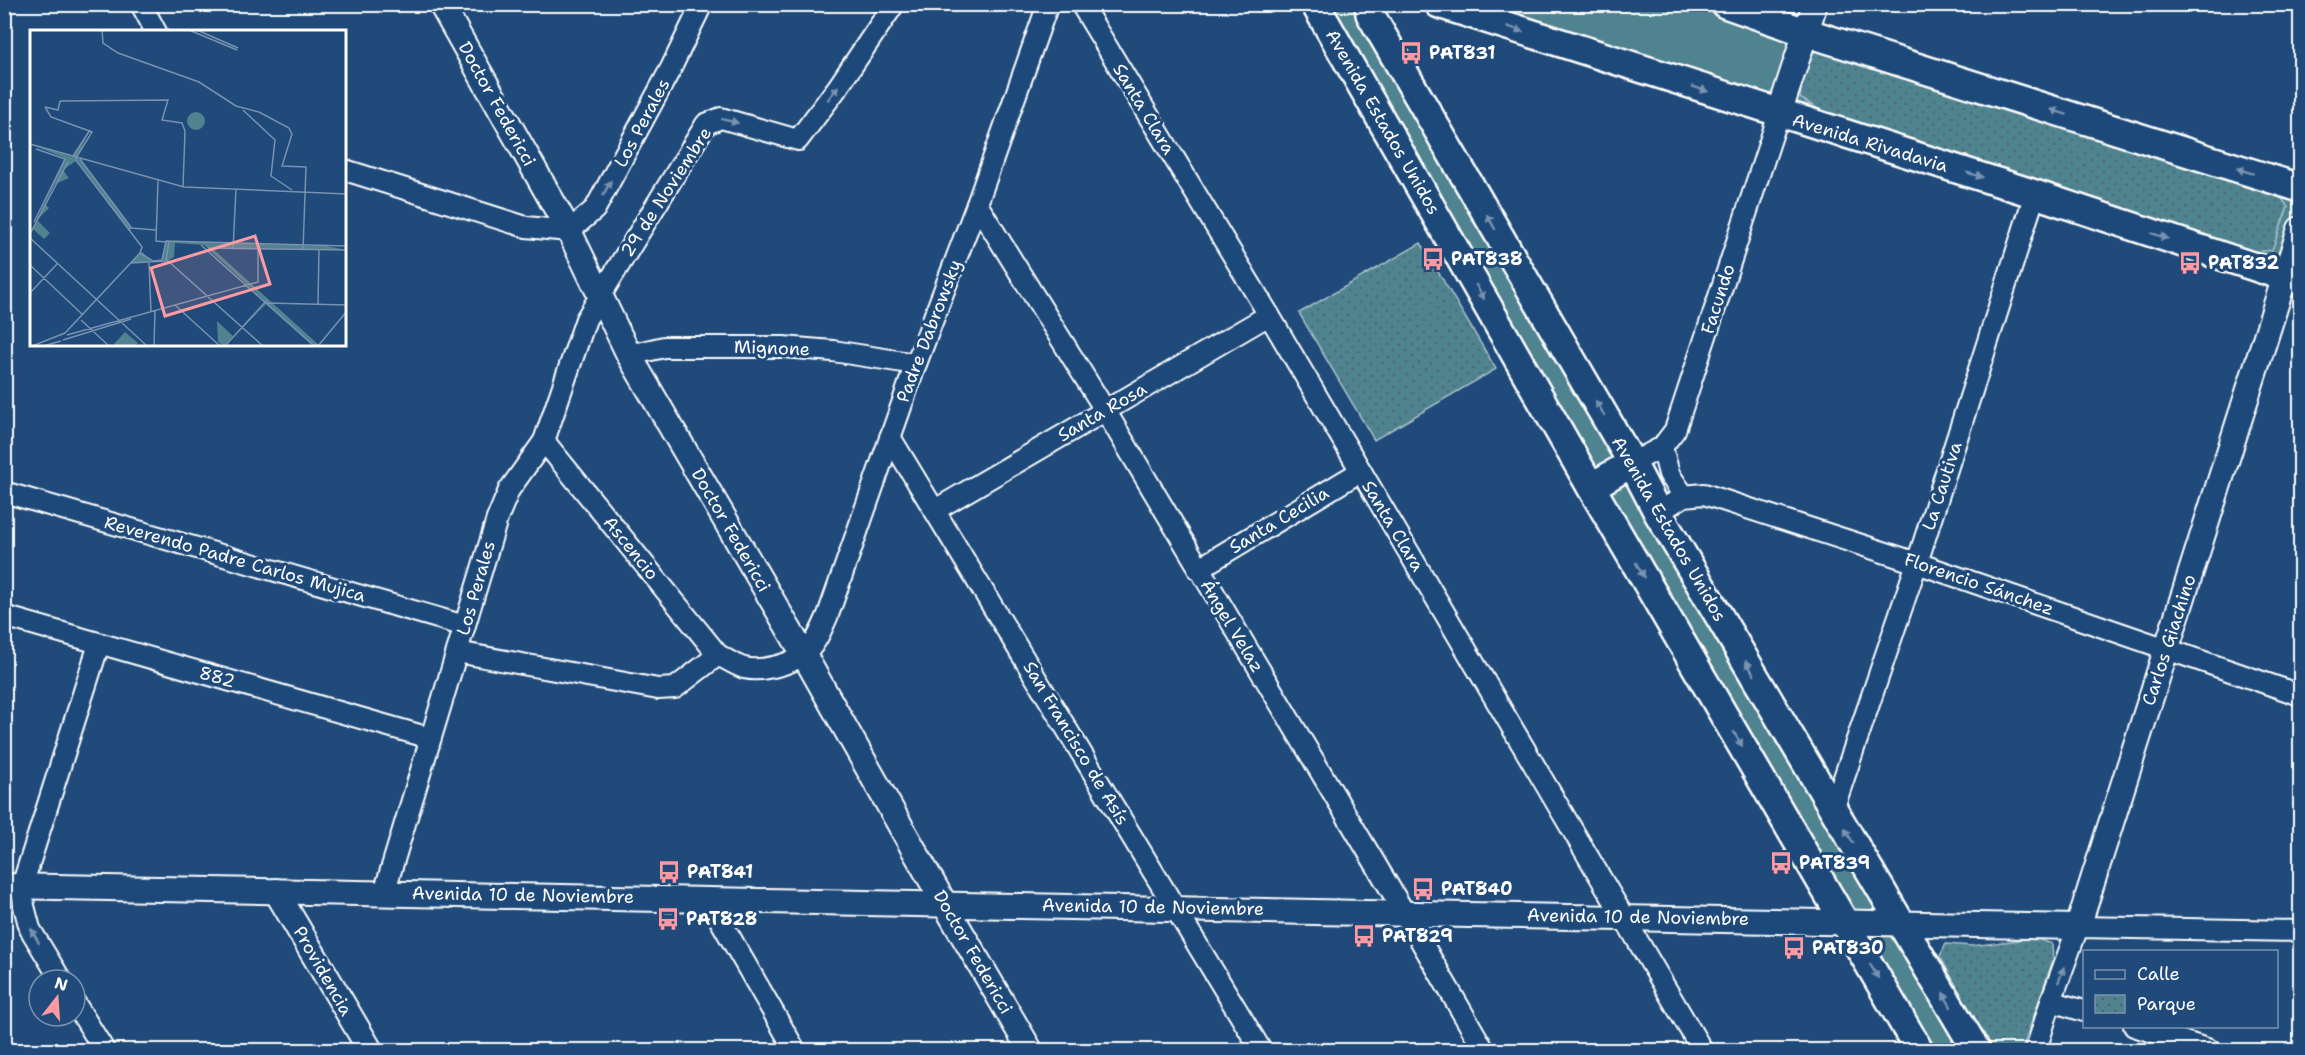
<svg xmlns="http://www.w3.org/2000/svg" width="2305" height="1055" viewBox="0 0 2305 1055" font-family="'Shantell Sans',sans-serif">
<style>
.green{fill:#50838f;stroke:#a8c1c7;stroke-width:1.5}
.park{fill:url(#park-dots);stroke:#a8c1c7;stroke-width:1.5}
.lines{fill:none;stroke-linecap:round;stroke-linejoin:round}
.minor-casing{stroke:#fff;stroke-width:24}
.tertiary-casing{stroke:#fff;stroke-width:28}
.secondary-casing{stroke:#fff;stroke-width:32}
.minor{stroke:#1f4a7a;stroke-width:20}
.tertiary{stroke:#1f4a7a;stroke-width:24}
.secondary{stroke:#1f4a7a;stroke-width:27}
.oneway{fill:#7992af}
.labels{text-anchor:middle;dominant-baseline:central;stroke-width:6;stroke-linejoin:round;paint-order:stroke}
.poi-label{font-size:18px;font-weight:bold;fill:#fff;stroke:#1f4a7a;text-anchor:start}
.street-label{font-size:18px;fill:#fff;stroke:#1f4a7a}
.inset-road{fill:none;stroke:#7992af;stroke-width:1.5}
.view{fill:#ff9aa2;fill-opacity:0.15;stroke:#ff9aa2;stroke-width:3}
.inset-edge{fill:none;stroke:#fff;stroke-width:3}
</style>
<defs>
<pattern id="park-dots" width="8" height="8" patternUnits="userSpaceOnUse" patternTransform="scale(1.5)"><rect width="8" height="8" fill="#50838f"/><path d="M2 2h.1M6 6h.1" fill="none" stroke="#4e6a71" stroke-width="1.8" stroke-linecap="round"/></pattern>
</defs>
<rect width="100%" height="100%" fill="#1f4a7a"/>
<filter id="ink" filterUnits="userSpaceOnUse"><feTurbulence type="fractalNoise" baseFrequency=".0167" numOctaves="2"/><feDisplacementMap in="SourceGraphic" scale="12" xChannelSelector="R" yChannelSelector="G"/><feConvolveMatrix kernelMatrix="1 2 1 2 8 2 1 2 1" color-interpolation-filters="sRGB"/></filter>
<g filter="url(#ink)">
<g class="green">
<path d="M 1315,5 L 1369,5 L 1976,1050 L 1919,1050 Z"/>
<path d="M 1439,5 L 1725,5 L 2300,188 L 2300,282 Z"/>
</g>
<g class="park">
<path d="M 1830,48 L 2277,192 L 2288,207 L 2272,250 L 2251,252 L 1820,110 L 1800,98 L 1802,81 L 1811,53 Z"/>
<path d="M 1421,243 L 1496,369 L 1374,440 L 1299,313 Z"/>
<path d="M 2035,938 L 2052,944 L 2053,960 L 2022,1050 L 1991,1050 L 1940,956 L 1946,944 L 1972,946 Z"/>
</g>
<g class="lines">
<g class="minor-casing">
<g id="minor">
<path d="M 141,4 L 156,32"/>
<path d="M 1081,4 L 1269,315 L 1702,1050"/>
<path d="M 345,170 L 526,227 L 569,231 L 595,209 L 671,68 L 702,4"/>
<path d="M 977,204 L 1105,410 L 1404,912 L 1484,1050"/>
<path d="M 629,355 L 664,347 L 783,347 L 833,351 L 916,364"/>
<path d="M 890,437 L 1261,1050"/>
<path d="M 544,441 L 718,655"/>
<path d="M 1662,447 L 1669,474 L 1684,496"/>
<path d="M 1632,463 L 1662,447 L 1675,430 L 1779,114"/>
<path d="M 4,492 L 465,626"/>
<path d="M 935,510 L 1269,315"/>
<path d="M 1658,513 L 1684,496 L 1704,494 L 1917,563 L 2300,695"/>
<path d="M 1198,569 L 1361,471"/>
<path d="M 4,616 L 430,738"/>
<path d="M 457,652 L 658,689 L 675,688 L 718,655 C 726,659 735,665 744,668 C 761,672 788,665 803,655 C 815,647 822,628 828,615 L 916,364 L 977,204 L 1048,4"/>
<path d="M 1833,810 L 1917,563 L 2035,194"/>
<path d="M 384,893 L 497,519 L 509,490 L 544,441 L 586,319 L 706,124 L 721,118 L 798,140 L 838,87 L 894,4"/>
<path d="M 708,899 L 795,1050"/>
<path d="M 61,980 L 30,929 L 24,906 L 22,886 L 99,644"/>
<path d="M 2051,1001 L 2084,1011"/>
<path d="M 75,1003 L 104,1050"/>
<path d="M 2134,1026 L 2210,1050"/>
<path d="M 2036,1050 L 2051,1001 L 2078,927 L 2300,931"/>
</g>
</g>
<g class="tertiary-casing">
<g id="tertiary">
<path d="M 441,4 L 569,231 L 629,355 L 804,655 L 944,903 L 1030,1050"/>
<path d="M 1779,114 L 1815,4"/>
<path d="M 4,886 L 2078,927 L 2300,229"/>
<path d="M 276,891 L 370,1050"/>
</g>
</g>
<g class="secondary-casing">
<g id="secondary">
<path d="M 1315,4 L 1591,487 L 1919,1050"/>
<path d="M 1369,4 L 1370,14 L 1632,463 L 1658,513 L 1976,1050"/>
<path d="M 1439,4 L 2035,194 L 2300,282"/>
<path d="M 1725,4 L 1805,32 L 2300,188"/>
<path d="M 1591,487 L 1632,463"/>
</g>
</g>
<use href="#minor" class="minor"/>
<use href="#tertiary" class="tertiary"/>
<use href="#secondary" class="secondary"/>
</g>
<defs><path id="oneway-solid" d="M-6-.8H1V-3.2L6.5 0L1 3.2V.8H-6Z" transform="scale(1.5)"/></defs>
<g class="oneway">
<use href="#oneway-solid" transform="translate(1515 29) rotate(18)"/>
<use href="#oneway-solid" transform="translate(1700 89) rotate(18)"/>
<use href="#oneway-solid" transform="translate(833 93) rotate(-53)"/>
<use href="#oneway-solid" transform="translate(2059 112) rotate(-162)"/>
<use href="#oneway-solid" transform="translate(730 121) rotate(13)"/>
<use href="#oneway-solid" transform="translate(2245 171) rotate(-162)"/>
<use href="#oneway-solid" transform="translate(1975 175) rotate(17)"/>
<use href="#oneway-solid" transform="translate(607 188) rotate(-62)"/>
<use href="#oneway-solid" transform="translate(1491 222) rotate(-120)"/>
<use href="#oneway-solid" transform="translate(2160 236) rotate(18)"/>
<use href="#oneway-solid" transform="translate(1480 292) rotate(60)"/>
<use href="#oneway-solid" transform="translate(1600 408) rotate(-120)"/>
<use href="#oneway-solid" transform="translate(1640 570) rotate(60)"/>
<use href="#oneway-solid" transform="translate(1750 668) rotate(-120)"/>
<use href="#oneway-solid" transform="translate(1738 739) rotate(60)"/>
<use href="#oneway-solid" transform="translate(1849 836) rotate(-122)"/>
<use href="#oneway-solid" transform="translate(35 936) rotate(-119)"/>
<use href="#oneway-solid" transform="translate(1874 971) rotate(60)"/>
<use href="#oneway-solid" transform="translate(2061 975) rotate(-70)"/>
<use href="#oneway-solid" transform="translate(1947 1000) rotate(-120)"/>
</g>
</g>
<defs>
<g id="bus-bare" transform="scale(1.8)"><path d="M-5-6H5V4H4V6H2V4H-2V6H-4V4H-5ZM-3.5-4V0h7V-4ZM-3.5 1.2v1.5H-2V1.2ZM2 1.2v1.5H3.5V1.2Z" fill="#ff9aa2" stroke="#1f4a7a" stroke-width="2.5" paint-order="stroke"/></g>
</defs>
<g fill-rule="evenodd">
<use href="#bus-bare" x="1411" y="53"/>
<use href="#bus-bare" x="1433" y="259"/>
<use href="#bus-bare" x="2190" y="263"/>
<use href="#bus-bare" x="1781" y="863"/>
<use href="#bus-bare" x="669" y="872"/>
<use href="#bus-bare" x="1423" y="889"/>
<use href="#bus-bare" x="668" y="919"/>
<use href="#bus-bare" x="1364" y="936"/>
<use href="#bus-bare" x="1794" y="948"/>
</g>
<g class="labels">
<g class="poi-label">
<text x="1429" y="53">PAT831</text>
<text x="1451" y="259">PAT838</text>
<text x="2208" y="263">PAT832</text>
<text x="1799" y="863">PAT839</text>
<text x="687" y="872">PAT841</text>
<text x="1441" y="889">PAT840</text>
<text x="686" y="919">PAT828</text>
<text x="1382" y="936">PAT829</text>
<text x="1812" y="948">PAT830</text>
</g>
<g class="street-label">
<text transform="translate(497 104) rotate(61)">Doctor Federicci</text>
<text transform="translate(1144 109) rotate(59)">Santa Clara</text>
<text transform="translate(1383 122) rotate(60)">Avenida Estados Unidos</text>
<text transform="translate(642 123) rotate(-62)">Los Perales</text>
<text transform="translate(1870 143) rotate(17)">Avenida Rivadavia</text>
<text transform="translate(666 192) rotate(-57)">29 de Noviembre</text>
<text transform="translate(1718 299) rotate(-72)">Facundo</text>
<text transform="translate(929 331) rotate(-69)">Padre Dabrowsky</text>
<text transform="translate(772 348) rotate(2)">Mignone</text>
<text transform="translate(1102 412) rotate(-30)">Santa Rosa</text>
<text transform="translate(1942 486) rotate(-72)">La Cautiva</text>
<text transform="translate(1279 520) rotate(-31)">Santa Cecilia</text>
<text transform="translate(1393 526) rotate(59)">Santa Clara</text>
<text transform="translate(1669 529) rotate(60)">Avenida Estados Unidos</text>
<text transform="translate(731 530) rotate(60)">Doctor Federicci</text>
<text transform="translate(631 548) rotate(51)">Ascencio</text>
<text transform="translate(235 559) rotate(16)">Reverendo Padre Carlos Mujica</text>
<text transform="translate(1979 584) rotate(19)">Florencio Sánchez</text>
<text transform="translate(476 588) rotate(-74)">Los Perales</text>
<text transform="translate(1232 626) rotate(59)">Ángel Velaz</text>
<text transform="translate(2169 640) rotate(-72)">Carlos Giachino</text>
<text transform="translate(217 677) rotate(16)">882</text>
<text transform="translate(1076 743) rotate(59)">San Francisco de Asís</text>
<text transform="translate(523 895) rotate(1)">Avenida 10 de Noviembre</text>
<text transform="translate(1153 907) rotate(1)">Avenida 10 de Noviembre</text>
<text transform="translate(1638 917) rotate(1)">Avenida 10 de Noviembre</text>
<text transform="translate(973 952) rotate(60)">Doctor Federicci</text>
<text transform="translate(323 971) rotate(60)">Providencia</text>
</g>
</g>
<g transform="translate(30 30)">
<rect width="316" height="316" fill="#1f4a7a"/>
<path d="M157 91a9 9 0 1 1 18 0a9 9 0 1 1-18 0ZM 60,100 L 47,126 L 101,197 L 99,200 L 47,130 L 33,140 L 39,148 L 25,154 L 15,174 L 19,178 L 7,190 L 20,203 L 14,209 L 3,199 L 0,204 L 35,128 L 0,114 L 43,127 ZM 136,211 L 297,216 L 316,220 L 183,219 L 290,316 L 284,316 L 237,273 L 195,316 L 236,272 L 174,215 L 145,213 L 144,227 L 139,230 L 100,233 L 112,222 L 122,231 L 132,230 ZM 95,302 L 108,313 L 105,316 L 82,316 Z" fill="#50838f"/>
<path d="M 187,291 L 203,306 L 194,316 L 188,312 Z" fill="#50838f"/>
<path class="inset-road" d="M 72,0 L 73,13 L 88,23 L 169,52 L 206,76 L 229,82 L 259,98 L 262,104 L 252,136 L 276,137 L 273,220M 159,0 L 207,20M 167,0 L 208,18M 30,71 L 138,70 L 132,90 L 152,93 L 155,101 L 153,157M 15,77 L 21,87 L 62,102 L 46,128M 15,77 L 28,80 L 30,71M 213,80 L 245,110 L 241,146 L 262,160M 0,114 L 154,157 L 317,164M 6,119 L 35,129M 43,126 L 60,100M 45,129 L 112,217 L 110,223M 50,129 L 101,197 L 99,200M 128,150 L 126,211 L 136,212M 4,192 L 35,129M 101,198 L 126,200M 0,204 L 38,132M 0,208 L 117,316M 171,215 L 284,316M 178,218 L 317,220M 203,219 L 206,159M 137,230 L 233,316M 119,232 L 121,282M 100,233 L 136,231 L 139,211M 0,235 L 53,285M 0,263 L 27,234M 237,273 L 317,275M 145,275 L 190,316M 288,275 L 289,219M 51,290 L 79,316M 37,305 L 228,252 L 228,220M 33,310 L 101,289M 2,316 L 35,303 L 110,223 L 123,231 L 132,230 L 136,211 L 317,216M 13,316 L 31,311M 124,316 L 125,281M 195,316 L 237,270M 288,316 L 317,281"/>
<path class="view" d="M 225,206 L 240,254 L 135,286 L 121,238 Z"/>
<rect width="316" height="316" class="inset-edge"/>
</g>
<rect width="2305" height="1055" fill="none" stroke="#1f4a7a" stroke-width="24"/>
<rect x="12" y="12" width="2281" height="1031" fill="none" stroke="#fff" stroke-width="2" filter="url(#ink)"/>
<rect x="2083" y="950" width="195" height="78" fill="#1f4a7a" stroke="#7992af" stroke-width="1.5"/>
<rect x="2095" y="970" width="30" height="9" fill="#1f4a7a" stroke="#7992af" stroke-width="1.5"/>
<text x="2137" y="980" font-size="18" fill="#ffffff">Calle</text>
<rect x="2095" y="995" width="30" height="18" fill="url(#park-dots)" stroke="#7992af" stroke-width="1.5"/>
<text x="2137" y="1010" font-size="18" fill="#ffffff">Parque</text>
<g transform="translate(57 998) rotate(17)"><circle r="28" fill="#1f4a7a" stroke="#7992af" stroke-width="1.5"/>
<path d="M0-4.5L10 22L0 15L-10 22Z" fill="#ff9aa2"/>
<text y="-9" font-size="16" font-weight="bold" text-anchor="middle" fill="#ffffff">N</text>
</g>
</svg>
